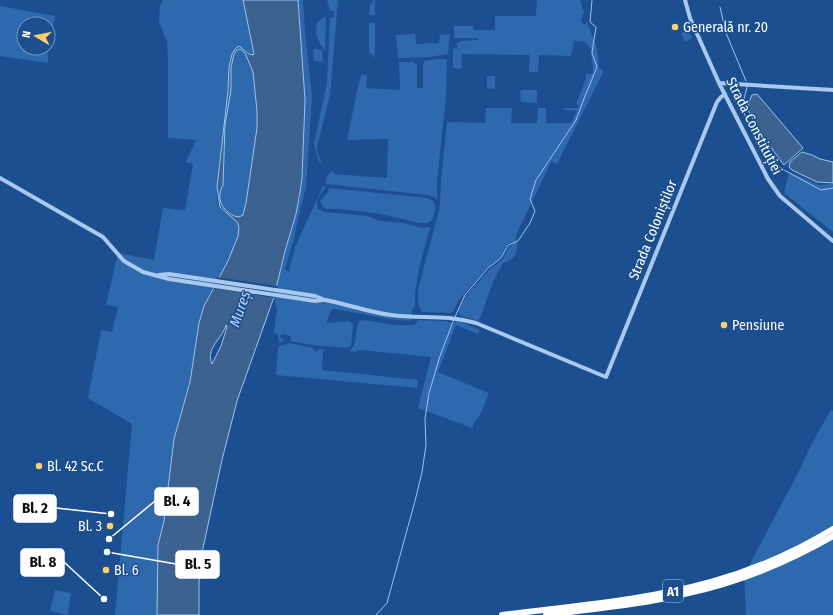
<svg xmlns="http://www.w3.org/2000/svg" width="833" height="615" viewBox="0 0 833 615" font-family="'Fira Sans Condensed',sans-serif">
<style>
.green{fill:#2e69ad;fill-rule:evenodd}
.water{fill:#3c6290;stroke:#9cc4f0;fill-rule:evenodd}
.pier{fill:#1b4f8f}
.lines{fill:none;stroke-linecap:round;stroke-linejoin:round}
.stream{stroke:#9cc4f0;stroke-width:1}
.minor{stroke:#a9c9ee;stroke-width:4}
.highway{stroke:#fff;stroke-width:6}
.poi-dot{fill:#ffd166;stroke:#1b4f8f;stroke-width:1.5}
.labels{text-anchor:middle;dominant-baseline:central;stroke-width:3;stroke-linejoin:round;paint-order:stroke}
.shield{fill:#1b4f8f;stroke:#bbcadd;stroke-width:1}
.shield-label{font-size:13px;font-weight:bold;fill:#fff}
.poi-label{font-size:14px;fill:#fff;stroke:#1b4f8f;text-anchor:start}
.street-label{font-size:14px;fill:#fff;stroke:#1b4f8f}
.water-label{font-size:15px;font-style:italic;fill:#b5d3f5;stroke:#1b4f8f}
.leader{fill:none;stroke:#fff;stroke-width:1.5}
.callout-dot{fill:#fff;stroke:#1b4f8f;stroke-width:1.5}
.callout{fill:#fff;stroke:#fff;stroke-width:1.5}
.callout-label{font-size:15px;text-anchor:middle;font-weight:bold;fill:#111}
</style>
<rect width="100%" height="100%" fill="#1b4f8f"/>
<g class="green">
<path d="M 163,0 L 243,0 L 254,54 L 253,55 C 246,53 244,46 237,47 L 230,59 L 229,67 L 228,91 L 217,187 C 217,193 216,202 220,208 C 225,214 238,218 239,227 C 240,247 217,280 208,297 C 204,306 201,314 199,323 L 190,382 L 174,439 L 164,521 L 158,545 L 157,615 L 115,615 L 132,424 L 88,398 L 101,330 L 112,332 L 118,307 L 106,305 L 118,253 L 154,260 L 163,208 L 185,210 L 193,164 L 186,162 L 196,140 L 168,138 L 168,60 L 167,42 L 159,21 L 160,6 Z"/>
<path d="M 298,0 L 303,0 L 305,33 L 312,96 L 306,187 L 296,228 C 295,240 288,257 285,270 L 289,271 L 295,247 L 323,186 L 326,187 C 321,194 314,200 318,209 L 325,212 L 368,216 L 380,221 L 405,223 L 421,228 L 430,227 L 418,273 L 415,294 L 415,306 L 412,310 L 411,321 C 384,320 358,312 332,309 L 326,323 L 349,321 L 353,324 L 351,346 L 346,348 L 312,345 L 290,341 L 291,336 L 281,334 L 280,338 L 284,339 L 283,341 L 279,343 L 278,334 L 274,333 L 277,309 L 274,297 L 285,251 L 296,214 L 300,192 L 300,32 Z"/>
<path d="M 327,0 L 338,0 L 330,96 L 317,146 L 317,152 L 323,165 L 318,160 L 314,144 L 327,83 L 330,18 L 334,17 L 334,11 L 330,11 Z"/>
<path d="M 373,0 L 375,0 L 375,15 L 369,15 L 370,4 L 372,4 Z"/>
<path d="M 537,0 L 580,0 L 584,12 L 581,21 L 584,25 L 587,22 L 597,48 L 599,68 L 604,71 L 557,164 L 551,162 L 516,235 C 518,249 519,258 503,263 L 493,282 L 479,321 L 462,316 L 459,314 L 459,310 L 466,296 L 490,269 L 503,259 L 508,248 L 515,241 L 507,244 L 501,257 L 487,268 L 458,301 L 453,312 L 450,313 L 422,312 C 417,306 418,297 418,290 L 440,206 L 441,181 L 447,122 L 485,123 L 486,108 L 512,108 L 511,123 L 537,123 L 538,108 L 546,108 L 546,123 L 571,123 L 577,111 L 564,110 L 564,108 L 578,108 L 579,105 L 576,104 L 586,79 L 586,74 L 592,74 C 595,67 590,57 591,49 L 585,42 L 574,41 L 571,56 L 539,55 L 538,72 L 529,72 L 530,55 L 462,54 L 461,68 L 460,69 L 453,68 L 453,49 L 457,48 L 457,43 L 459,43 L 460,41 L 478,40 L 478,38 L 454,38 L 454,26 L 473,26 L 474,30 L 495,30 L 495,16 L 536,16 Z"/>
<path d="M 0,6 L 55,16 L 48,51 L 48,63 L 0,56 ZM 24,24 L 48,24 L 48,48 L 24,48 Z"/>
<path d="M 326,16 L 325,51 C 318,42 314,33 317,22 Z"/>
<path d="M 369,23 L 375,23 L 375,58 L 369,52 Z"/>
<path d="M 689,31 L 692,38 L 685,42 L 681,33 Z"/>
<path d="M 415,34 L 416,44 L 439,43 L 440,35 L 450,34 L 448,54 L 429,57 L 398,58 L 396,35 Z"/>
<path d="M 240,49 L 245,53 L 253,72 L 257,111 L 257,128 L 246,203 L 243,215 L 239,217 C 229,216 218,205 220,194 C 220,191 222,187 223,185 L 225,125 L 231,90 L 231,68 L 234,54 L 237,50 Z"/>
<path d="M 313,49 L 322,50 L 323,62 L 314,61 Z"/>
<path d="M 435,59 L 447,59 L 446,96 L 437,182 L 437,201 L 435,197 L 427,195 L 326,184 L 325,182 L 328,175 L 333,170 L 333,174 L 387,178 L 388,139 L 347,140 L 359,82 L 362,74 L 367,76 L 366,88 L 400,90 L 399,62 L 412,62 L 417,65 L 417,88 L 423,88 L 423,64 L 425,61 Z"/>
<path d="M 487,76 L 495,76 L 495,89 L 487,88 Z"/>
<path d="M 520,90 L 537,90 L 537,103 L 521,102 Z"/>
<path d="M 789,172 L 819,185 L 833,184 L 833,232 L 784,193 Z"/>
<path d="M 329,188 L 427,198 L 433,201 L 435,206 L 435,213 L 432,220 L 427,223 L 419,223 L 381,214 L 340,209 L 327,209 L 323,207 L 320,201 L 328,192 Z"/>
<path d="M 362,320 L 396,325 L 415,325 L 418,320 L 445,321 L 452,323 L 459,321 L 480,330 L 478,334 L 456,325 L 438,372 L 489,393 L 480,415 L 476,420 L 472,428 L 418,408 L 431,357 L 360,350 L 355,352 L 349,351 C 359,344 354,331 359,321 Z"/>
<path d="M 290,343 L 312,348 L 316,352 L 317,350 L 326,349 L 323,351 L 322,370 L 418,380 L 417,388 L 276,375 L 278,349 L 279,346 Z"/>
<path d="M 831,410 L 833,411 L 833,615 L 746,615 L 744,575 L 798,473 L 813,441 Z"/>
<path d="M 55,590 L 71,593 L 68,615 L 50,611 Z"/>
</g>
<g class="water">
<path d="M 243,0 L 298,0 L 305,100 L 302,178 L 300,192 L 296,214 L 285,251 L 274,297 L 237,401 L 222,460 L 203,548 L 199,582 L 199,615 L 157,615 L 158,545 L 164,521 L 174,439 L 190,382 L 199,323 L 204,306 L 228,261 L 238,236 L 239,227 L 237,222 L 220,207 L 217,187 L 228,91 L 229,67 L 232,54 L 236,48 L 239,46 L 249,54 L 253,55 L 254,54 ZM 240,49 L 245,53 L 253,72 L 257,111 L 257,128 L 246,203 L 243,215 L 239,217 C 229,216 218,205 220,194 C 220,191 222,187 223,185 L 225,125 L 231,90 L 231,68 L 234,54 L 237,50 ZM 226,325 L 227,327 L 221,346 L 212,364 C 205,348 223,338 226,325 Z"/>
<path d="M 757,94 L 803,148 L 784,165 L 761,134 L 748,110 L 749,102 L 752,95 Z"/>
<path d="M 802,152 L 812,155 L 820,159 L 833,162 L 833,183 L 817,182 L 792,170 L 789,167 L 790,162 Z"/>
</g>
<path class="pier" d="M 217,277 L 278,286 L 275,298 L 211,288 Z"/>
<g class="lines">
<g class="stream">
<path d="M 720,7 L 726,33 L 746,81"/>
<path d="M 747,87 L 743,103 L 744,113 L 758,145 L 764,157 L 771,163 L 821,190 L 833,188"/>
<path d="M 455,317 L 465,295 L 488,268 L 501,258 L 508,245 L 518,241 L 530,223 L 535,211 L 530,199 L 536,180 L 576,120 L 585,96 L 597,67 L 592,53 L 596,27 L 590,22 L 592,0"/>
<path d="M 376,615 L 387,603 L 415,501 L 422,472 L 426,445 L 425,419 L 429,393 L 440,356 L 454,319"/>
</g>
<g class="minor">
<path d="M 685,0 L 690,18 L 719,83 L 768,179 L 780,196 L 833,241"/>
<path d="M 719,83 L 833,90"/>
<path d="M 0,178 L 103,237 L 124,261 L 143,272 L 169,279 L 315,301 L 323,300"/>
<path d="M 159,275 L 169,274 L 315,296 L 325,300 C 347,304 368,312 391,315 C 421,319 445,314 476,323 L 606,377 L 717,102 L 721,97 L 725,94"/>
</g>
<g class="highway">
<path d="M 502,615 C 571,606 643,601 711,582 C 754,570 795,552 833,529"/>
<path d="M 546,615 C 592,609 639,605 684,594 C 737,583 786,563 833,536"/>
</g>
</g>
<g class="poi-dot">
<circle cx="675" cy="27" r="4"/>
<circle cx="724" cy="325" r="4"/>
<circle cx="39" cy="466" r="4"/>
<circle cx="110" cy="526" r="4"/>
<circle cx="106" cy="570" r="4"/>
</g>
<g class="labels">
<rect class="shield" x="663" y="580" width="20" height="22" rx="3"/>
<g class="shield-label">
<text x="673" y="591">A1</text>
</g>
<g class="poi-label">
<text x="683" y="27">Generală nr. 20</text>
<text x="732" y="325">Pensiune</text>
<text x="47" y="466">Bl. 42 Sc.C</text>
<text x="102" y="526" text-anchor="end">Bl. 3</text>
<text x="114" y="570">Bl. 6</text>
</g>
<g class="street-label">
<text transform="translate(754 126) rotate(63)">Strada Constituției</text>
<text transform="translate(653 230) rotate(-68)">Strada Coloniștilor</text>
</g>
<g class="water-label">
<text transform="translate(240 309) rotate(-71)">Mureș</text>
</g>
</g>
<path class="leader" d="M109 539L155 501M111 514L56 508M104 599L64 562M107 552L176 564"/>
<g class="callout-dot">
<circle cx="109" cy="539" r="4"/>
<circle cx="111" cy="514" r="4"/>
<circle cx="104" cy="599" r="4"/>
<circle cx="107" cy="552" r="4"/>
</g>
<g class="callout">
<rect x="155" y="488" width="43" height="27" rx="4"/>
<rect x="14" y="495" width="42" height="27" rx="4"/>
<rect x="21" y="549" width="43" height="27" rx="4"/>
<rect x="176" y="551" width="43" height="27" rx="4"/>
</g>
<g class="callout-label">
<text x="177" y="506">Bl. 4</text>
<text x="35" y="513">Bl. 2</text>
<text x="43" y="567">Bl. 8</text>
<text x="198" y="569">Bl. 5</text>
</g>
<g transform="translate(36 36) rotate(280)"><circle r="19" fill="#1b4f8f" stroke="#7695bc"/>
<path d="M0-3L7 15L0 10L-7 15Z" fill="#ffd166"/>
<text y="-6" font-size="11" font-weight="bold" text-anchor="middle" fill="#ffffff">N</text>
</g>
</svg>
